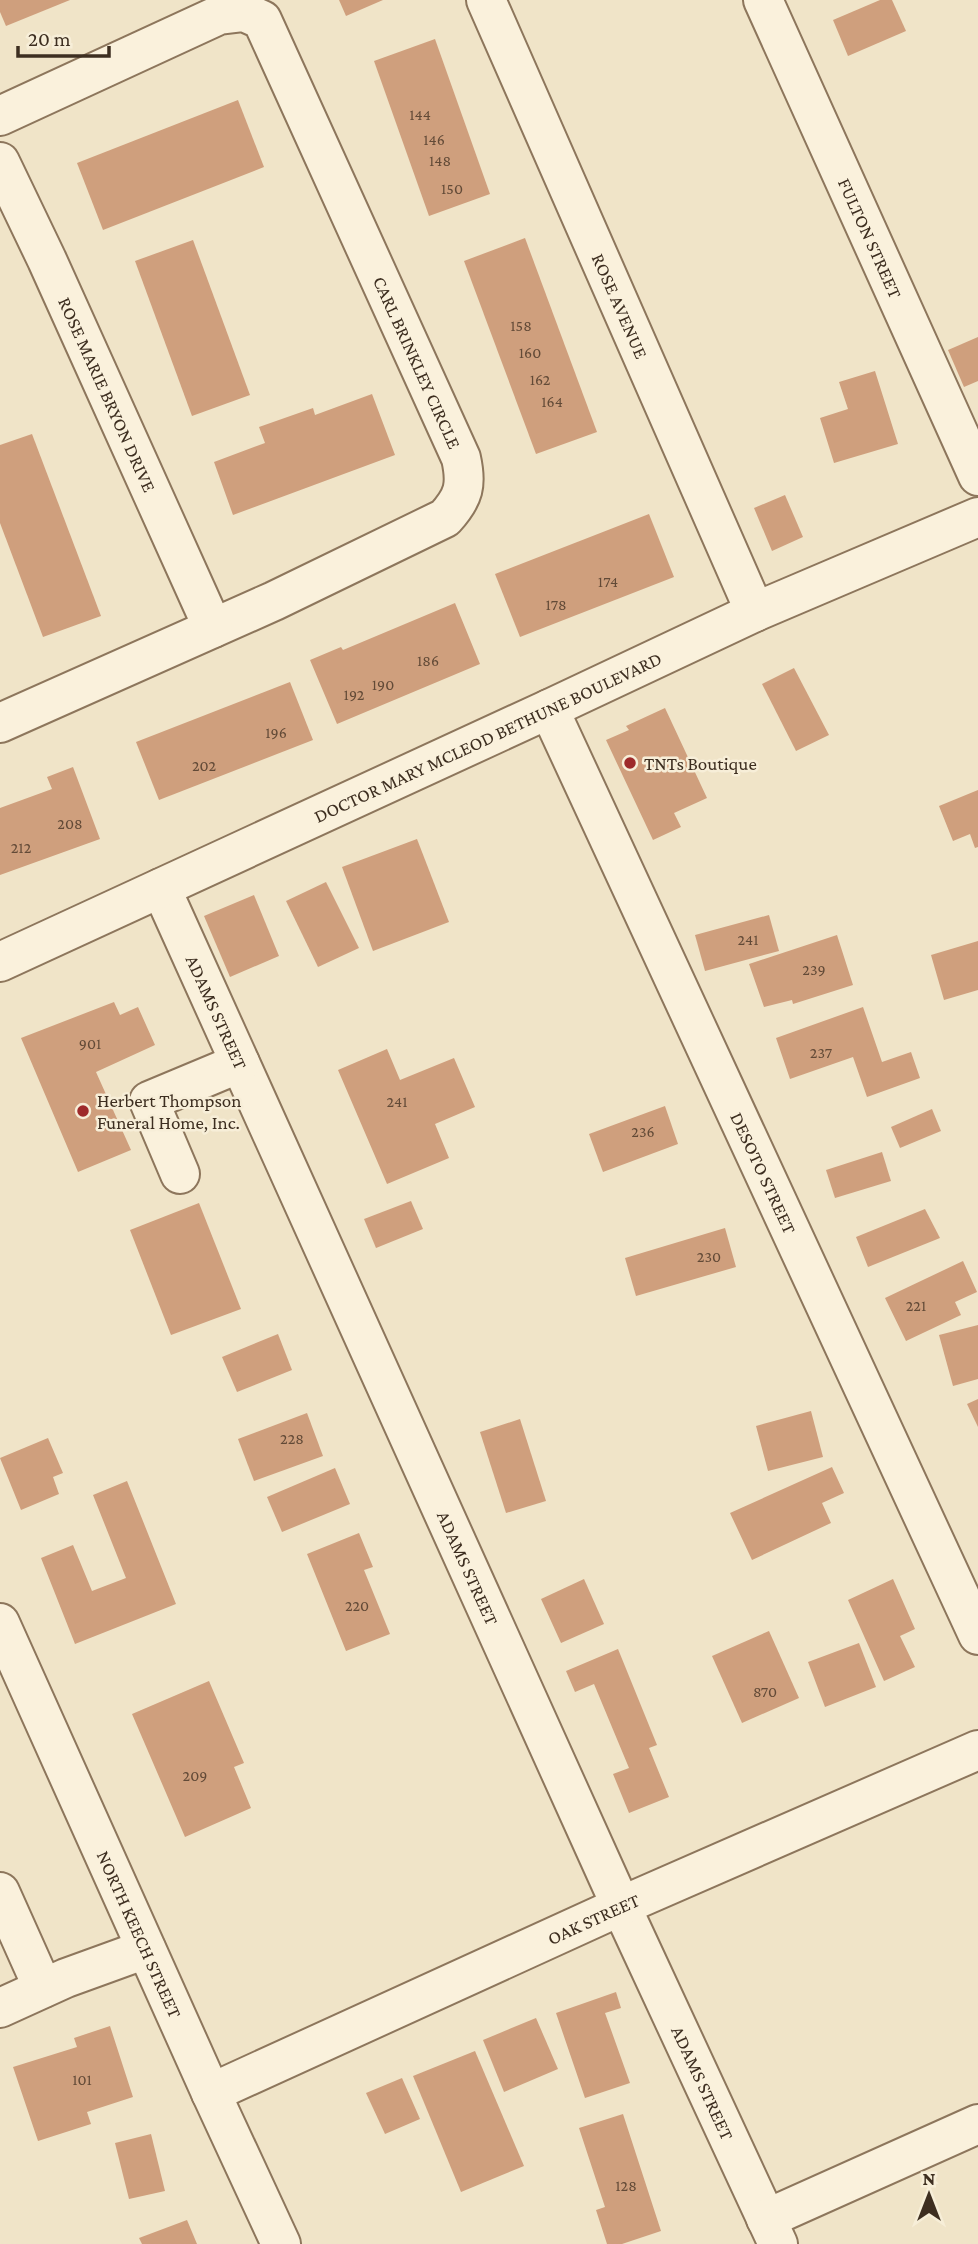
<svg xmlns="http://www.w3.org/2000/svg" width="978" height="2244" viewBox="0 0 978 2244" font-family="'Crimson Pro',serif">
<style>
.building{fill:#cf9f7d}
.lines{fill:none;stroke-linecap:round;stroke-linejoin:round}
.minor-casing{stroke:#8d765c;stroke-width:42}
.minor{stroke:#faf1dc;stroke-width:38}
.poi-dot{fill:#9e2a2b;stroke:#f7eed8;stroke-width:2.5}
.labels{text-anchor:middle;dominant-baseline:central;stroke-width:5;stroke-linejoin:round;paint-order:stroke}
.number-label{font-size:16px;fill:#624a37}
.street-label{font-size:19px;fill:#3d2e20;stroke:#f7eed8}
.poi-label{font-size:19px;fill:#3d2e20;stroke:#f7eed8;text-anchor:start}
</style>
<rect width="100%" height="100%" fill="#f0e4c8"/>
<g class="building">
<path d="M 0,0 L 70,0 L 6,26 L 0,12 Z"/>
<path d="M 339,0 L 383,0 L 346,16 Z"/>
<path d="M 880,0 L 892,0 L 906,31 L 848,56 L 833,20 Z"/>
<path d="M 435,39 L 490,194 L 429,216 L 374,61 Z"/>
<path d="M 238,100 L 264,167 L 103,230 L 77,163 Z"/>
<path d="M 525,238 L 597,432 L 536,454 L 464,261 Z"/>
<path d="M 193,240 L 250,395 L 192,416 L 135,261 Z"/>
<path d="M 978,337 L 978,381 L 964,387 L 948,350 Z"/>
<path d="M 875,371 L 898,444 L 834,463 L 820,418 L 848,409 L 839,382 Z"/>
<path d="M 372,394 L 395,455 L 233,515 L 214,462 L 265,443 L 259,427 L 313,408 L 315,415 Z"/>
<path d="M 32,434 L 101,616 L 43,637 L 0,523 L 0,445 Z"/>
<path d="M 785,495 L 803,537 L 772,551 L 754,508 Z"/>
<path d="M 649,514 L 674,577 L 520,637 L 495,574 Z"/>
<path d="M 455,603 L 480,664 L 337,724 L 310,660 L 341,647 L 343,650 Z"/>
<path d="M 794,668 L 829,735 L 796,751 L 762,684 Z"/>
<path d="M 290,682 L 313,740 L 159,800 L 136,742 Z"/>
<path d="M 665,708 L 707,798 L 674,813 L 681,827 L 653,840 L 606,740 L 629,730 L 626,726 Z"/>
<path d="M 73,767 L 100,839 L 0,875 L 0,808 L 52,789 L 47,777 Z"/>
<path d="M 978,790 L 978,847 L 975,848 L 970,834 L 953,841 L 939,806 Z"/>
<path d="M 417,839 L 449,922 L 373,951 L 342,867 Z"/>
<path d="M 326,882 L 359,948 L 318,967 L 286,901 Z"/>
<path d="M 254,895 L 279,956 L 230,977 L 204,916 Z"/>
<path d="M 769,915 L 779,951 L 705,971 L 695,935 Z"/>
<path d="M 837,935 L 853,985 L 793,1004 L 792,1000 L 764,1007 L 749,964 Z"/>
<path d="M 978,941 L 978,990 L 944,1000 L 931,955 Z"/>
<path d="M 114,1002 L 120,1015 L 138,1007 L 155,1045 L 96,1072 L 131,1150 L 78,1172 L 21,1038 Z"/>
<path d="M 863,1007 L 882,1062 L 911,1052 L 920,1078 L 867,1097 L 853,1057 L 790,1079 L 776,1038 Z"/>
<path d="M 387,1049 L 400,1080 L 454,1058 L 475,1107 L 435,1124 L 449,1158 L 387,1184 L 338,1070 Z"/>
<path d="M 665,1106 L 678,1144 L 603,1172 L 589,1134 Z"/>
<path d="M 932,1109 L 941,1131 L 900,1148 L 891,1127 Z"/>
<path d="M 882,1152 L 891,1181 L 835,1198 L 826,1170 Z"/>
<path d="M 411,1201 L 423,1229 L 376,1248 L 364,1219 Z"/>
<path d="M 199,1203 L 241,1309 L 171,1335 L 130,1230 Z"/>
<path d="M 925,1209 L 940,1238 L 868,1267 L 856,1237 Z"/>
<path d="M 725,1228 L 736,1267 L 636,1296 L 625,1258 Z"/>
<path d="M 963,1261 L 977,1292 L 955,1302 L 961,1315 L 906,1341 L 885,1298 Z"/>
<path d="M 978,1325 L 978,1379 L 953,1386 L 939,1335 Z"/>
<path d="M 278,1334 L 292,1370 L 237,1392 L 222,1357 Z"/>
<path d="M 978,1399 L 978,1427 L 967,1404 Z"/>
<path d="M 811,1411 L 823,1457 L 768,1471 L 756,1426 Z"/>
<path d="M 307,1413 L 323,1456 L 254,1481 L 238,1439 Z"/>
<path d="M 520,1419 L 546,1501 L 506,1513 L 480,1432 Z"/>
<path d="M 48,1438 L 63,1473 L 53,1477 L 59,1494 L 21,1510 L 0,1458 Z"/>
<path d="M 832,1467 L 844,1493 L 822,1503 L 831,1523 L 752,1560 L 730,1513 Z"/>
<path d="M 335,1468 L 350,1504 L 282,1532 L 267,1497 Z"/>
<path d="M 127,1481 L 176,1604 L 75,1644 L 41,1558 L 73,1545 L 92,1591 L 126,1578 L 93,1495 Z"/>
<path d="M 359,1533 L 373,1567 L 364,1570 L 390,1634 L 346,1651 L 307,1554 Z"/>
<path d="M 584,1579 L 604,1624 L 561,1643 L 541,1599 Z"/>
<path d="M 893,1579 L 915,1629 L 900,1636 L 915,1667 L 884,1681 L 848,1600 Z"/>
<path d="M 769,1631 L 799,1698 L 742,1723 L 712,1656 Z"/>
<path d="M 859,1643 L 876,1687 L 825,1707 L 808,1662 Z"/>
<path d="M 618,1649 L 657,1745 L 649,1748 L 669,1797 L 629,1813 L 613,1774 L 629,1768 L 594,1684 L 575,1692 L 566,1671 Z"/>
<path d="M 209,1681 L 244,1763 L 234,1767 L 251,1808 L 185,1837 L 132,1714 Z"/>
<path d="M 616,1992 L 621,2008 L 605,2013 L 630,2083 L 585,2098 L 556,2013 Z"/>
<path d="M 536,2018 L 558,2069 L 504,2092 L 483,2040 Z"/>
<path d="M 110,2026 L 133,2097 L 87,2112 L 91,2124 L 38,2141 L 13,2067 L 77,2047 L 74,2038 Z"/>
<path d="M 475,2051 L 524,2166 L 461,2192 L 413,2076 Z"/>
<path d="M 402,2078 L 420,2119 L 385,2134 L 366,2093 Z"/>
<path d="M 623,2114 L 661,2231 L 622,2244 L 607,2244 L 596,2210 L 605,2207 L 579,2128 Z"/>
<path d="M 151,2134 L 165,2191 L 129,2199 L 115,2143 Z"/>
<path d="M 187,2220 L 197,2244 L 142,2244 L 139,2238 Z"/>
</g>
<g class="lines">
<g class="minor-casing">
<g id="minor">
<path id="s1" d="M 486,0 L 755,612"/>
<path id="s2" d="M 763,0 L 978,476"/>
<path id="s3" d="M 0,116 L 219,15 L 244,12 L 262,20 L 461,458 C 467,485 464,497 445,518 L 274,601 L 0,723"/>
<path id="s4" d="M 0,162 L 47,260 L 213,628"/>
<path id="s5" d="M 549,709 L 978,1635"/>
<path id="s6" d="M 161,888 L 621,1906 L 778,2244"/>
<path id="s7" d="M 0,962 L 549,709 L 755,612 L 978,517"/>
<path d="M 180,1174 L 149,1101 L 240,1063"/>
<path id="s8" d="M 0,1623 L 211,2093 L 281,2244"/>
<path d="M 0,1892 L 43,1988"/>
<path d="M 0,2008 L 66,1978 L 146,1949"/>
<path id="s9" d="M 211,2093 L 621,1906 L 978,1750"/>
<path d="M 766,2219 L 978,2124"/>
</g>
</g>
<use href="#minor" class="minor"/>
</g>
<g class="poi-dot">
<circle cx="630" cy="763" r="7"/>
<circle cx="83" cy="1111" r="7"/>
</g>
<g class="labels">
<g class="number-label">
<text x="420" y="114">144</text>
<text x="434" y="139">146</text>
<text x="440" y="160">148</text>
<text x="452" y="188">150</text>
<text x="521" y="325">158</text>
<text x="530" y="352">160</text>
<text x="540" y="379">162</text>
<text x="552" y="401">164</text>
<text x="608" y="581">174</text>
<text x="556" y="604">178</text>
<text x="428" y="660">186</text>
<text x="383" y="684">190</text>
<text x="354" y="694">192</text>
<text x="276" y="732">196</text>
<text x="204" y="765">202</text>
<text x="70" y="823">208</text>
<text x="21" y="847">212</text>
<text x="748" y="939">241</text>
<text x="814" y="969">239</text>
<text x="90" y="1043">901</text>
<text x="821" y="1052">237</text>
<text x="397" y="1101">241</text>
<text x="643" y="1131">236</text>
<text x="709" y="1256">230</text>
<text x="916" y="1305">221</text>
<text x="292" y="1438">228</text>
<text x="357" y="1605">220</text>
<text x="765" y="1691">870</text>
<text x="195" y="1775">209</text>
<text x="82" y="2079">101</text>
<text x="626" y="2185">128</text>
</g>
<g class="street-label">
<text stroke="none"><textPath href="#s2" startOffset="261">FULTON STREET</textPath></text>
<text stroke="none"><textPath href="#s1" startOffset="334">ROSE AVENUE</textPath></text>
<text stroke="none"><textPath href="#s3" startOffset="662">CARL BRINKLEY CIRCLE</textPath></text>
<text stroke="none"><textPath href="#s4" startOffset="256">ROSE MARIE BRYON DRIVE</textPath></text>
<text stroke="none"><textPath href="#s7" startOffset="537">DOCTOR MARY MCLEOD BETHUNE BOULEVARD</textPath></text>
<text stroke="none"><textPath href="#s6" startOffset="136">ADAMS STREET</textPath></text>
<text stroke="none"><textPath href="#s5" startOffset="511">DESOTO STREET</textPath></text>
<text stroke="none"><textPath href="#s6" startOffset="746">ADAMS STREET</textPath></text>
<text stroke="none"><textPath href="#s9" startOffset="420">OAK STREET</textPath></text>
<text stroke="none"><textPath href="#s8" startOffset="341">NORTH KEECH STREET</textPath></text>
<text stroke="none"><textPath href="#s6" startOffset="1312">ADAMS STREET</textPath></text>
</g>
<g class="poi-label">
<text x="644" y="763">TNTs Boutique</text>
<text x="97" y="1100">Herbert Thompson<tspan x="97" dy="22">Funeral Home, Inc.</tspan></text>
</g>
</g>
<g transform="translate(929 2195)" stroke="#f7eed8" stroke-width="5" paint-order="stroke">
<path d="M0-5L12 26L0 18L-12 26Z" fill="#3d2e20"/>
<text y="-10" font-size="19" font-weight="bold" text-anchor="middle" fill="#3d2e20">N</text>
</g>
<path d="M18 46v10h91v-10" fill="none" stroke="#3d2e20" stroke-width="3.5"/>
<text x="28" y="46" font-size="21" fill="#3d2e20" stroke="#f7eed8" stroke-width="5" paint-order="stroke">20 m</text>
</svg>
